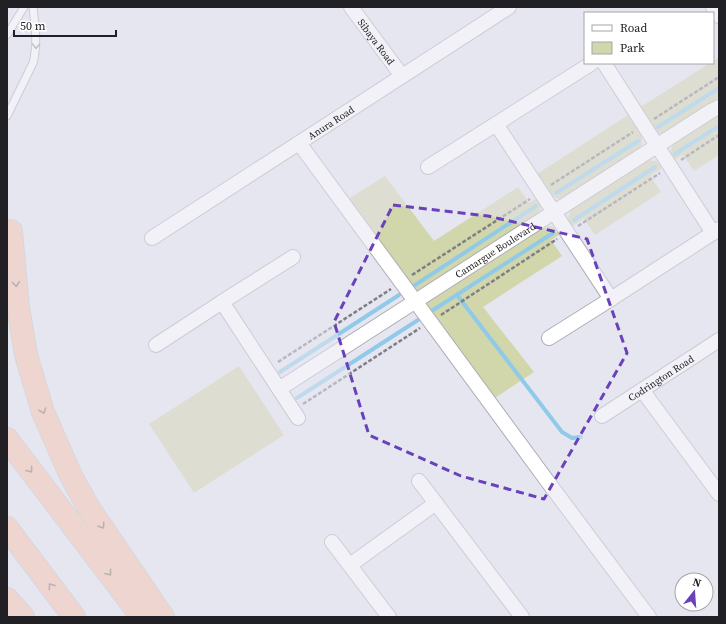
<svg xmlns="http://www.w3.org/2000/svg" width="726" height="624" viewBox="0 0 726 624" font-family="'Source Serif 4',serif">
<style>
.green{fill:#d2d6ab}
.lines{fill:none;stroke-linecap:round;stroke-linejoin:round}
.stream{stroke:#90cae9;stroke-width:4}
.lane-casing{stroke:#aeaeb8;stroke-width:9}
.street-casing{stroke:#aeaeb8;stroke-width:16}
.highway-casing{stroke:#c5c5c6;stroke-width:24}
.path{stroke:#7f7f86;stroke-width:2.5;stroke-dasharray:4 2;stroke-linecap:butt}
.lane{stroke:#fff;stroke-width:7}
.street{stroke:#fff;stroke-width:14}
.highway{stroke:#fac1a7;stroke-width:22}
.oneway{stroke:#9b9b9d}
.oneway2{stroke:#8e7166}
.marked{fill:none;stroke:#6941ba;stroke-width:3;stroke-dasharray:8 5;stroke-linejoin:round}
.labels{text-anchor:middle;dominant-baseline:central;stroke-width:4;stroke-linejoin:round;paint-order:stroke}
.street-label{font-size:10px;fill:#212125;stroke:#fff}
</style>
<rect width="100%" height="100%" fill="#e6e6f1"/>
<g class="green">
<path d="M 719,57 L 719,97 L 710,104 L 666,133 L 659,133 L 656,132 L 639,108 L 710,63 L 713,63 L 713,61 Z"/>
<path d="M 719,114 L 719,155 L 694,171 L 683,155 L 673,161 C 670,154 670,148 675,142 Z"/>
<path d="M 628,115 C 635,125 648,138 639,150 L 564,198 C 550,202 544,184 537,174 Z"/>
<path d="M 646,160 L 656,161 L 662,168 L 650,176 L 661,192 L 595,235 L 584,219 L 571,227 L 568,219 L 571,209 Z"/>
<path d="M 385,176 L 434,241 L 518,187 L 529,203 L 537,198 C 541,204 542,209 537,215 L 414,295 L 345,201 Z"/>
<path d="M 551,226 L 557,230 L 560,234 L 551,240 L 562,256 L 483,307 L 534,372 L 492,400 L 422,306 L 544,227 Z"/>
<path d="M 239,366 L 284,435 L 194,493 L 149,424 Z"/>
</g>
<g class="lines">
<g class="stream">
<path d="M 658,127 L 719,88"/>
<path d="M 675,154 L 719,126"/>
<path d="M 556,193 L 638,141"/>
<path d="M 574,220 L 655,167"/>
<path d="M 412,287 L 536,206"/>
<path d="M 457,295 L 562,432 L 572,438 L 581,437"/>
<path d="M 430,312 L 553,233"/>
<path d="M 280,372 L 399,295"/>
<path d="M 297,398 L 418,320"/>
</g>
<g class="lane-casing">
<g id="lane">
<path d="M 7,35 L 24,7"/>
<path d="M 7,116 L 33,63 C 38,44 35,26 33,7"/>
</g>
</g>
<g class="street-casing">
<g id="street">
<path id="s1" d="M 351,7 L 402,76"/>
<path d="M 713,7 L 719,16"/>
<path d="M 604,63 L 713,233"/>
<path d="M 496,124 L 592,63"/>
<path d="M 299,143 L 548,482 L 649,617"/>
<path d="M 428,167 L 496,124 L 611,299 L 549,338"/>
<path id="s2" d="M 152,238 L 509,7"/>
<path d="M 293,257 L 222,302 L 298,418"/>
<path d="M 611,299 L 719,229"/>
<path d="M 156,345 L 222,302"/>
<path id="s3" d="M 279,389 L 711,111 L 719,107"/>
<path d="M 642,390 L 719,494"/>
<path id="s4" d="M 602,416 L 719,340"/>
<path d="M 419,481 L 522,617"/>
<path d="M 332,542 L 389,617"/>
<path d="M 350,565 L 436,503"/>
</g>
</g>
<g class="highway-casing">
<g id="highway">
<path d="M 11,231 L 18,307 L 26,355 L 43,412 L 71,476 L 90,510 L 163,617"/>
<path d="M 7,439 L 142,617"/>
<path d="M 7,528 L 74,617"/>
<path d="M 7,599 L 23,617"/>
</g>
</g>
<g class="path">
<path d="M 654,119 L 719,77"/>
<path d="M 681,160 L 719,135"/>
<path d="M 551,185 L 633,132"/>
<path d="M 578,226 L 660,173"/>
<path d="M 412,275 L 530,199"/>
<path d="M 441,315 L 557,239"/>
<path d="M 278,362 L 391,289"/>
<path d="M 303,404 L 420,328"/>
</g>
<use href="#lane" class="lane"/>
<use href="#street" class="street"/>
<use href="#highway" class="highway"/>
</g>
<defs><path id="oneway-chevron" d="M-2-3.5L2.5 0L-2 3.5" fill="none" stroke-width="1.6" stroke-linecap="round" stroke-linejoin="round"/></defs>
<use class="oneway" href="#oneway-chevron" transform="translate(36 46) rotate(92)"/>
<g class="oneway2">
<use href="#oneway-chevron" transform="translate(16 284) rotate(85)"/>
<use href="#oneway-chevron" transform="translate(43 411) rotate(71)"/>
<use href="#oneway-chevron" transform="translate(30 470) rotate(53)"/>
<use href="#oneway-chevron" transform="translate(102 526) rotate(56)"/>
<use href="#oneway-chevron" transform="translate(109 573) rotate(53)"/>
<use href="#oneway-chevron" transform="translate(51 586) rotate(-126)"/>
</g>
<path d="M0 0H726V624H0ZM 393,205 L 488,216 L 587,239 L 627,353 L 544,499 L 461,476 L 369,435 L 334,322 Z" fill="#e6e6f1" fill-opacity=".55" fill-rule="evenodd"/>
<path class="marked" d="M 393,205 L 488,216 L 587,239 L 627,353 L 544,499 L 461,476 L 369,435 L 334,322 Z"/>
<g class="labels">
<g class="street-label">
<text stroke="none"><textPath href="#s1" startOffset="43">Sibaya Road</textPath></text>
<text stroke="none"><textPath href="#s2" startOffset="213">Anura Road</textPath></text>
<text stroke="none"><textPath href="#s3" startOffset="257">Camargue Boulevard</textPath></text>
<text stroke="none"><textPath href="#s4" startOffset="70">Codrington Road</textPath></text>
</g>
</g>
<rect width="726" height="624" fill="none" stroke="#212125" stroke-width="16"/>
<rect x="584" y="12" width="130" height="52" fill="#ffffff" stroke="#a6a6a8"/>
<rect x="592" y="25" width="20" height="6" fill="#ffffff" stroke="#a6a6a8"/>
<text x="620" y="32" font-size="12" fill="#212125">Road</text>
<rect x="592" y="42" width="20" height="12" fill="#d2d6ab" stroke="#a6a6a8"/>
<text x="620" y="52" font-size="12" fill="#212125">Park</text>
<g transform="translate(694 592) rotate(17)"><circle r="19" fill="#ffffff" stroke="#a6a6a8"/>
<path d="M0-3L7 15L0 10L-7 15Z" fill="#6941ba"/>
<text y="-6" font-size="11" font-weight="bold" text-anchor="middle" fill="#212125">N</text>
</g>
<path d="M14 30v6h102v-6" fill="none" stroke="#212125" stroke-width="2"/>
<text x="20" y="30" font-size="12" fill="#212125" stroke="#ffffff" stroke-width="3" paint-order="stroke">50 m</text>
</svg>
